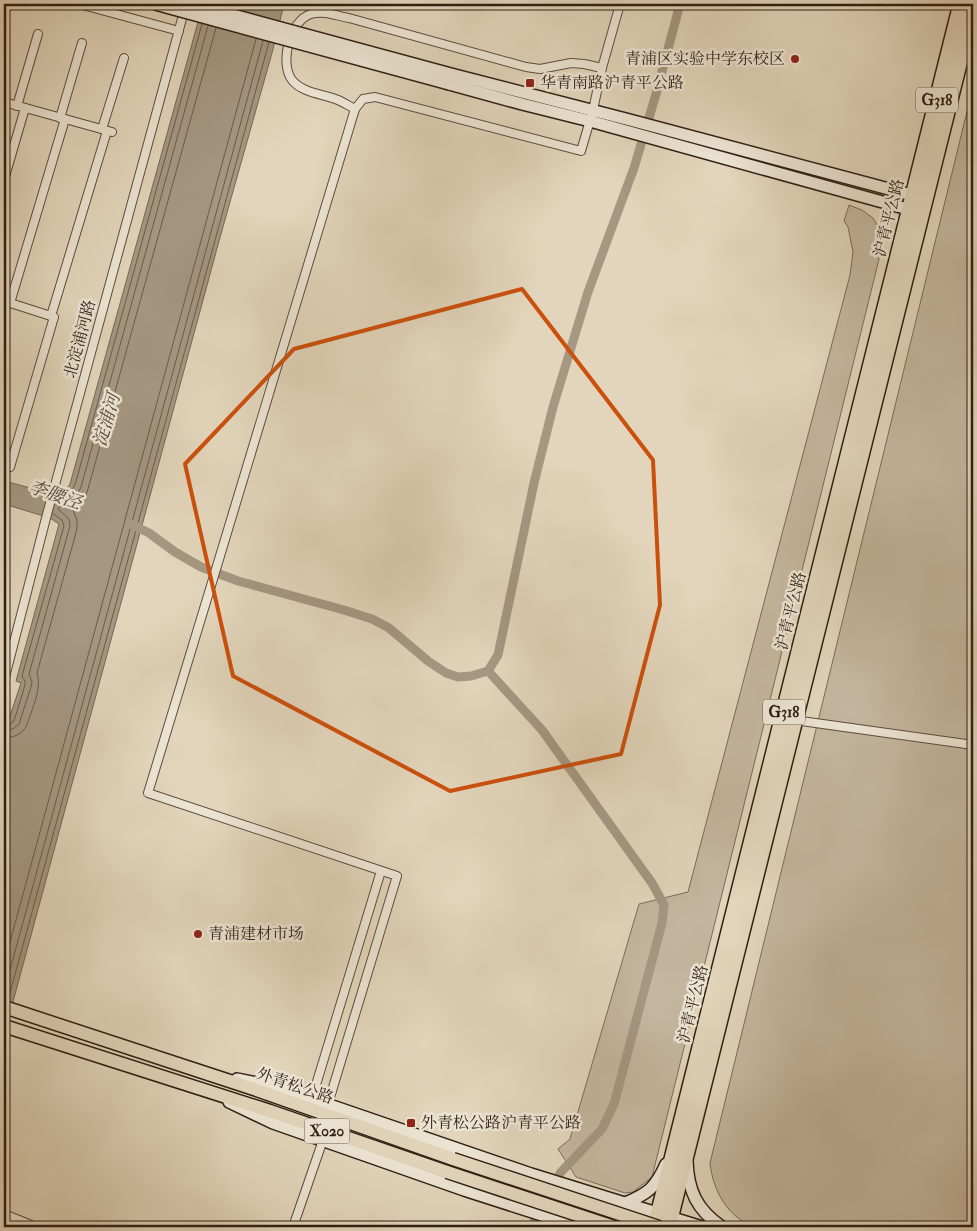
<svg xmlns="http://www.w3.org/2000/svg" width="977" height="1231" viewBox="0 0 977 1231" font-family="'IM FELL Double Pica','Noto Serif SC',serif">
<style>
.green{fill:#c4b69f;stroke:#7a6a5a}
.water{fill:#a59782;stroke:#766756}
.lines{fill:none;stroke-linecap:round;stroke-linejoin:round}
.shore{stroke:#6a5b4b;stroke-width:1}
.canal{stroke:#a59782;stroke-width:9}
.street-casing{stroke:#5c4c3e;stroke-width:10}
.secondary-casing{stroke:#2f1f14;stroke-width:14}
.primary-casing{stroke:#2f1f14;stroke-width:15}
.highway-casing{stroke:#2f1f14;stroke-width:18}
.street{stroke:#ece4d3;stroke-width:8}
.secondary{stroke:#ece4d3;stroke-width:11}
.primary{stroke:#e2d5bb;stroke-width:12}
.highway{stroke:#e2d5bb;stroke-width:15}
.secondary-bridge-casing{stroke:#2f1f14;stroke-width:14;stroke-linecap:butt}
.primary-bridge-casing{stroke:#2f1f14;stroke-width:15;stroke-linecap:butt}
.secondary-bridge{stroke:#ece4d3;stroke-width:11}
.primary-bridge{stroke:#e2d5bb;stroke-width:12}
.marked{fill:none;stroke:#cc500d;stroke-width:4;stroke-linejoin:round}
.poi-dot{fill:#8f2418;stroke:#ece4d3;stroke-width:2}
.labels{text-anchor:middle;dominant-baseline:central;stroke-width:5;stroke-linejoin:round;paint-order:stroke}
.shield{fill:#ece4d3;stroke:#685a4d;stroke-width:1}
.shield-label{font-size:15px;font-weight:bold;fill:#2f1f14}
.poi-label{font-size:16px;fill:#2f1f14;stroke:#ece4d3;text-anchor:start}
.street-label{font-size:16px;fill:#2f1f14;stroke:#ece4d3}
.water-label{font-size:18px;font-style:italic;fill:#58493a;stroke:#ece4d3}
</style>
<rect width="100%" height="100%" fill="#e2d5bb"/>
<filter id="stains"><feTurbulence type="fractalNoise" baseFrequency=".004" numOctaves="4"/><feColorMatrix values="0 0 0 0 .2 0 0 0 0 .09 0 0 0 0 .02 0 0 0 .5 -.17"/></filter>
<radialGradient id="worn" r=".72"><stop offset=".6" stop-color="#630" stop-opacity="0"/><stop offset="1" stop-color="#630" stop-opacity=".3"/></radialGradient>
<g class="green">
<path d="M 973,87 L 973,1227 L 755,1227 C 728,1218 713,1191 710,1163 Z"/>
<path d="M 849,205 L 862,210 L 873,218 L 882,233 L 882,247 L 652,1177 L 633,1192 L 625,1193 L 576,1177 L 558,1149 L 570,1139 L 639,904 L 688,892 L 850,275 L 853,252 L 848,227 L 844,221 Z"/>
</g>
<path class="water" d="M 203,4 L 284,4 L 272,53 L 219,241 L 4,1035 L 4,723 L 5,719 L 9,719 L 21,683 L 16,681 L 59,524 L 50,518 L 4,504 L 4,486 L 6,486 L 8,482 L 57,495 L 63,494 L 70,484 Z"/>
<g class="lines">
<g class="shore">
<path d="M 56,500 L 66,498 L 75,485 L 202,24"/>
<path d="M 4,723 L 10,724 L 14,721 L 25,685 L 25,681 L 22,676 L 64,526 L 62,520 L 52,513"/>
<path d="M 4,730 L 13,729 L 19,724 L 31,687 L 32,682 L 29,674 L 70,526 C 70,514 62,516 58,508 L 60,506 C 71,505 76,497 81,487 L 208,26"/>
<path d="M 4,737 C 15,738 22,734 27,725 C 32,708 42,690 37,673 L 77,529 L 77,520 L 73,510 L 86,495 L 88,489 L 216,28"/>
<path d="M 4,964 L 256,39"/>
<path d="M 4,992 L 263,41"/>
<path d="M 8,1000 L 269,42"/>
</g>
<g class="canal">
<path d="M 131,524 L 149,533 L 175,552 L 201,567 L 238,581 L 344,610 L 372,619 L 389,628 L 428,661 L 446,673 L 458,677 L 471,676 L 488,671 L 498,655 L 534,483 L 553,407 L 588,292 L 634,168 L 656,94 L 680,4"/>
<path d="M 488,671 L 542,730 L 652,883 L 664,905 L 662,923 L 614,1104 L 602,1129 L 561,1172 L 552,1187"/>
<path d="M 532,1227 L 539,1209"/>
</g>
<g class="street-casing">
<g id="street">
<path d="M 79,4 L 179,31"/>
<path d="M 4,102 L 112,132"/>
<path d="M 17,106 L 38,34"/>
<path d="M 355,109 C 349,106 343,102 338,100 C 323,94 302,93 292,80 C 279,63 290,20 311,14 C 324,10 337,16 349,18 L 526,67 L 540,69 L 571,63 L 584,64 L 602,68"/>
<path d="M 60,118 L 82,43"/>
<path d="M 102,129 L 124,58"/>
<path d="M 4,180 L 25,108"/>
<path d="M 4,301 L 54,317 L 10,467"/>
<path d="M 10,303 L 65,119"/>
<path d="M 51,316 L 107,131"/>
<path d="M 4,681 L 46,518 L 186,4"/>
<path d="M 794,720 L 973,745"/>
<path d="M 312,1098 L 381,871"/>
<path d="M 328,1104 L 397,876 L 148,793 L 220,556 L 355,109 L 363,99 L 375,97 L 581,151 L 593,110 L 602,68 L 620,4"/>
<path d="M 4,1214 L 36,1227"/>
<path d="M 293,1227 L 323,1140"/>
</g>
</g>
<g class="secondary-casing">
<g id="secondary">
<path d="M 451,74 L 626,119 L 919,197"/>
<path d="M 449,84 L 522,104 L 590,121 L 915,211"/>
<path d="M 237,1079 L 277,1087 L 531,1174 L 702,1227"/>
<path d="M 229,1102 L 273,1123 L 464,1190 L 579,1227"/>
<path d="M 687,1161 C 688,1191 697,1210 722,1227"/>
<path d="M 625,1203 C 648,1194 656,1187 666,1164"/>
<path d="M 587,1227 C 599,1224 605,1211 599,1199"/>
</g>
</g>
<g class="primary-casing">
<g id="primary">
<path d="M 4,1007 L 251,1088 L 453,1159"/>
<path d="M 4,1026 L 270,1111 L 447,1172"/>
</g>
</g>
<g class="highway-casing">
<g id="highway">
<path d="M 655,1227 L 961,4"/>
<path d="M 668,1227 L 973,8"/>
</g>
</g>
<use href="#street" class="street"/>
<use href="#secondary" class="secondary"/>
<use href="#primary" class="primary"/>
<use href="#highway" class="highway"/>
<g class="secondary-bridge-casing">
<g id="secondary-bridge">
<path d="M 155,4 L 449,84"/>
<path d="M 192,4 L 451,74"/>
</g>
</g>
<g class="primary-bridge-casing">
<g id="primary-bridge">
<path d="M 453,1159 L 659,1227"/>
<path d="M 447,1172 L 614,1227"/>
</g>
</g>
<use href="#secondary-bridge" class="secondary-bridge"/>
<use href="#primary-bridge" class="primary-bridge"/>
</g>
<path class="marked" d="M 522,289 L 653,460 L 660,605 L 621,754 L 450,791 L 233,676 L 185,464 L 294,349 Z"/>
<g class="poi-dot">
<circle cx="795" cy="59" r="5"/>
<rect x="525" y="78" width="10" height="10" rx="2.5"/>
<circle cx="198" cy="934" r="5"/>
<rect x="406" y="1118" width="10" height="10" rx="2.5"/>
</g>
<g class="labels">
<g class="shield">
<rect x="916" y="87.5" width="42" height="25" rx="4"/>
<rect x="763" y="699.5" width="42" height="25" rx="4"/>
<rect x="304.5" y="1118.5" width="45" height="25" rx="4"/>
</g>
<g class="shield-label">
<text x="937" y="100">G318</text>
<text x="784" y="712">G318</text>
<text x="327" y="1131">X020</text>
</g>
<g class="poi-label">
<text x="785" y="59" text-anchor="end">青浦区实验中学东校区</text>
<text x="540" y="83">华青南路沪青平公路</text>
<text x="208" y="934">青浦建材市场</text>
<text x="421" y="1123">外青松公路沪青平公路</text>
</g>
<g class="street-label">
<text transform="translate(889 218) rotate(-76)">沪青平公路</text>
<text transform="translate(80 339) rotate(-75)">北淀浦河路</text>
<text transform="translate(791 611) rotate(-76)">沪青平公路</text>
<text transform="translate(693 1004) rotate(-76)">沪青平公路</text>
<text transform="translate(295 1086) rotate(19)">外青松公路</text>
</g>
<g class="water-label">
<text transform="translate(107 420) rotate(-74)">淀浦河</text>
<text transform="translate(55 495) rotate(19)">李腰泾</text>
</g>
</g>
<rect width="977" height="1231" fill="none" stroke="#e2d5bb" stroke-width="20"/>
<rect x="5" y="5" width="967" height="1221" fill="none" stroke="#2f1f14" stroke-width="2.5"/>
<rect x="10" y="10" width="957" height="1211" fill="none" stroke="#2f1f14"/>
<rect width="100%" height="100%" filter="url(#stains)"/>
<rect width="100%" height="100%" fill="url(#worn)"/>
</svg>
